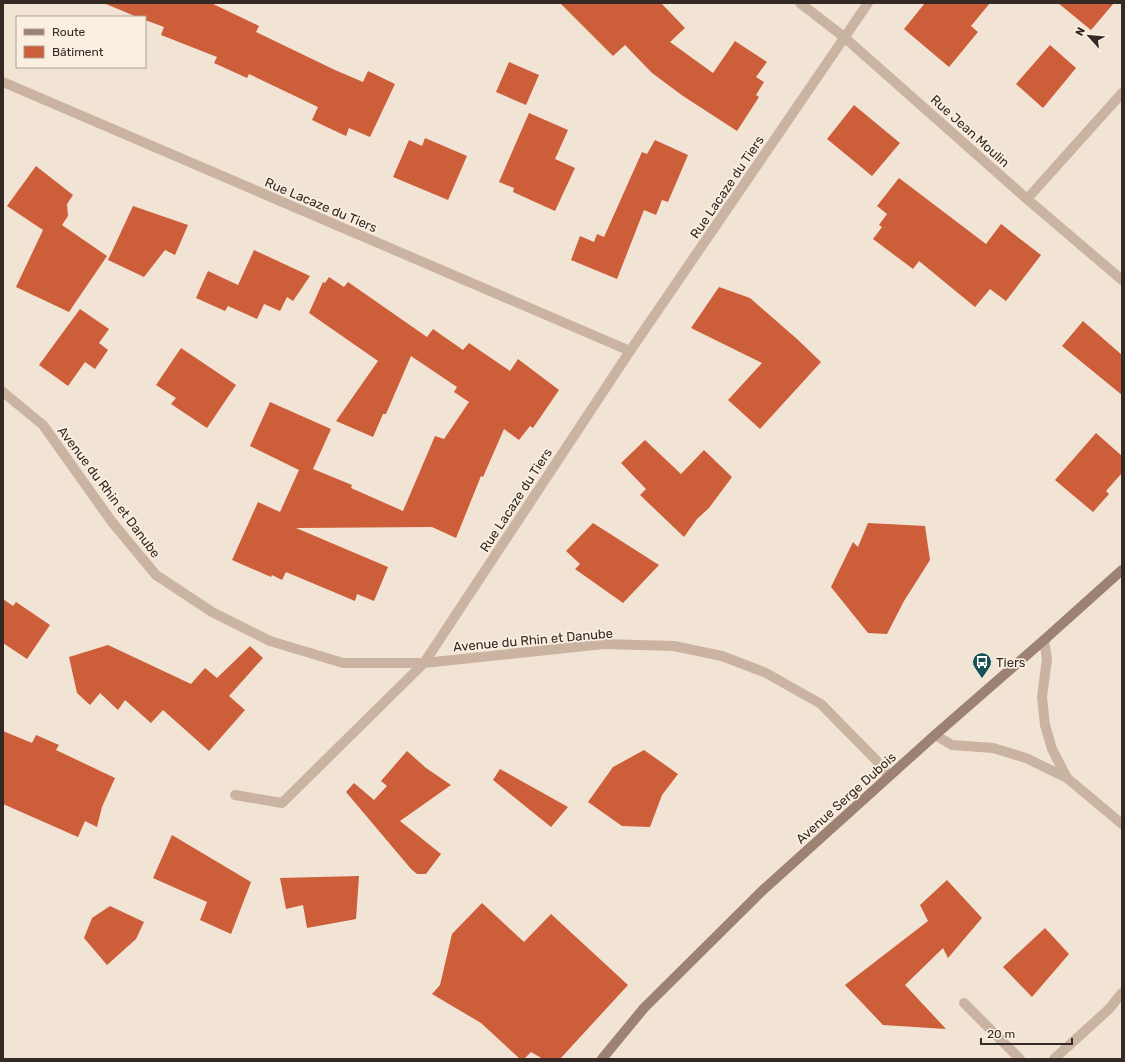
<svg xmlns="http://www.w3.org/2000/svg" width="1125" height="1062" viewBox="0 0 1125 1062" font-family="Rubik,sans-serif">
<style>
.building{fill:#cc5e39}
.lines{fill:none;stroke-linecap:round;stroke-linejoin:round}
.street{stroke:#cab4a1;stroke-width:10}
.secondary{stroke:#9d8273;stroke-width:10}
.labels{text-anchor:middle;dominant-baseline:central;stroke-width:3.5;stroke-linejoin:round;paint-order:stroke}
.street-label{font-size:13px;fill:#342924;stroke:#faefe1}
.poi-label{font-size:13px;fill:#342924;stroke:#faefe1;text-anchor:start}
</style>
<rect width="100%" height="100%" fill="#f2e4d5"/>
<g class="building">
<path d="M 106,3 L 211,3 L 259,26 L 256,32 L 335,70 L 363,82 L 368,71 L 395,84 L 370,137 L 349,128 L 346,136 L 312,120 L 318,107 L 249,74 L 247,78 L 214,63 L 217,57 L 161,35 L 164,27 L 145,20 L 145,17 L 137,17 L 106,4 Z"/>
<path d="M 560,3 L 661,3 L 685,28 L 670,42 L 713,73 L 735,41 L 767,62 L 756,77 L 764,82 L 756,95 L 759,97 L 737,131 L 683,96 L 652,73 L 625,45 L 613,56 Z"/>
<path d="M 925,3 L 990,3 L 971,26 L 978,32 L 949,67 L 904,29 Z"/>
<path d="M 1058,3 L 1114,3 L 1091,30 Z"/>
<path d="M 1050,45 L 1076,68 L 1043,108 L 1016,84 Z"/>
<path d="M 509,62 L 539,75 L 526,105 L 496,92 Z"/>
<path d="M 854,105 L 900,143 L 872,176 L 827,139 Z"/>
<path d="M 529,113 L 568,130 L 555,159 L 575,168 L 555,211 L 513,192 L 514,188 L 499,182 Z"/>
<path d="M 425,138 L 467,156 L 448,200 L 393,177 L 409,140 L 422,146 Z"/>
<path d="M 655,140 L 688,155 L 668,202 L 662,200 L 656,215 L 644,210 L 617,279 L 571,260 L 580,236 L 594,242 L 597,234 L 604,237 L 642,152 L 647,154 Z"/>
<path d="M 36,166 L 73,195 L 67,204 L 68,216 L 62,225 L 107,256 L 69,312 L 16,287 L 43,230 L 7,206 Z"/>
<path d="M 899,178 L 986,244 L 1001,224 L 1041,255 L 1006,301 L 990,289 L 975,307 L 919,261 L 913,269 L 873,239 L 882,227 L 879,225 L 887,214 L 877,206 Z"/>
<path d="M 133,206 L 188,225 L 175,255 L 165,250 L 144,277 L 108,260 Z"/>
<path d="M 254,250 L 310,276 L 293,301 L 287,297 L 280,311 L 264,304 L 257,319 L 228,306 L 225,311 L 196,298 L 208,271 L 238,285 Z"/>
<path d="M 329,277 L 344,287 L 348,282 L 427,337 L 433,329 L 463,350 L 469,343 L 510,371 L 518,359 L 559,390 L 533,428 L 530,426 L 519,440 L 504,429 L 483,477 L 481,476 L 456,538 L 432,527 L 296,528 L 388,567 L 374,601 L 357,594 L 355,601 L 286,572 L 282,580 L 272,575 L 271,577 L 232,560 L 258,502 L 280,512 L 299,470 L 250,446 L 270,402 L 331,429 L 313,469 L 352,485 L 351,488 L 403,511 L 435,436 L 444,439 L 469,402 L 454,392 L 457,387 L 411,356 L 386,414 L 383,414 L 373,437 L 336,421 L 378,361 L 309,313 L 323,282 L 325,283 Z"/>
<path d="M 719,287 L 750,298 L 797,339 L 821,362 L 760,429 L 728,400 L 762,363 L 691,328 Z"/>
<path d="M 80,309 L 109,329 L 99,343 L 108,350 L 95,369 L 85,362 L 68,386 L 39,365 Z"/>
<path d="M 1083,321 L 1122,355 L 1122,395 L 1062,346 Z"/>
<path d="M 181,348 L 236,385 L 207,428 L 171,404 L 176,398 L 156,385 Z"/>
<path d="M 1096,433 L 1122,456 L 1122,473 L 1106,491 L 1109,494 L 1093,512 L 1055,480 Z"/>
<path d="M 645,440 L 681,474 L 704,450 L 732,477 L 709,508 L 697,519 L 684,537 L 640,495 L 646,489 L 621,463 Z"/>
<path d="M 593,523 L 659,565 L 623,603 L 575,569 L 580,564 L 566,551 Z"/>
<path d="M 868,523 L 925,526 L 930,560 L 904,601 L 887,634 L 868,633 L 831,587 L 853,542 L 858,547 Z"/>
<path d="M 3,599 L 13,606 L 16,602 L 50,625 L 27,659 L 3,643 Z"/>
<path d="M 108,645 L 191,684 L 205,668 L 217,678 L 250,646 L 263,658 L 229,696 L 245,710 L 209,751 L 163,710 L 151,723 L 125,700 L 118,710 L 100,693 L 90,705 L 77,693 L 69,657 Z"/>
<path d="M 3,731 L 32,743 L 36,735 L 59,745 L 56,750 L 115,778 L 102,807 L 97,827 L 85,821 L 78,837 L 3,804 Z"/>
<path d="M 644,750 L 678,774 L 662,795 L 650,827 L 622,826 L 588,802 L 613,767 Z"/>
<path d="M 407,751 L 426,768 L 451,785 L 400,821 L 441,854 L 426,874 L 417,874 L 411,869 L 346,792 L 354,783 L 374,800 L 387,786 L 381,781 Z"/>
<path d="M 500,769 L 568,807 L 551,827 L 493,780 Z"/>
<path d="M 172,835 L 251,882 L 231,934 L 200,920 L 207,902 L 153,878 Z"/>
<path d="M 359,876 L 356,919 L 307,928 L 303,905 L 286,909 L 280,878 Z"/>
<path d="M 947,880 L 982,918 L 948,958 L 943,948 L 905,985 L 946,1029 L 883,1025 L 845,985 L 928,921 L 920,905 Z"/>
<path d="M 482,903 L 524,942 L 551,914 L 628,985 L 560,1059 L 543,1059 L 531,1052 L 524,1059 L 520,1059 L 481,1023 L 432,994 L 440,985 L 452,934 Z"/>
<path d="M 110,906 L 144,922 L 136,939 L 107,965 L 84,938 L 92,918 Z"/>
<path d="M 1045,928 L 1069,954 L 1032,997 L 1003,967 Z"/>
</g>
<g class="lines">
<g class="street">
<path d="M 800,3 L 844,37 L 1027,199 L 1122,280"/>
<path d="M 3,82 L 630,351"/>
<path d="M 1027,199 L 1122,93"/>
<path d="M 3,392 L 43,425 L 112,522 L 156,575 L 212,612 L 270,641 L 343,663 L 424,663 L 604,644 L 674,646 L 722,656 L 766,673 L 821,704 L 875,759 L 889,776"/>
<path d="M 1044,640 L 1047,659 L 1042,697 L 1045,725 L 1052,749 L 1067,778"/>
<path d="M 935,735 L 952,745 L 993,748 L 1026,758 L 1067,778 L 1122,824"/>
<path d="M 235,795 L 282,803 L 424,663 L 630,351 L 868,3"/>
<path d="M 964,1003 L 1020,1059"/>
<path d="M 1054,1059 L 1109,1009 L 1122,993"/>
</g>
<path class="secondary" d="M 602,1059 L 644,1008 L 763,890 L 935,735 L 1044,640 L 1122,570"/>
</g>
<defs>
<g id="bus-pin" transform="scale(1)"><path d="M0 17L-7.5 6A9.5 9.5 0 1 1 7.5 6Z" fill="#185256" stroke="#faefe1"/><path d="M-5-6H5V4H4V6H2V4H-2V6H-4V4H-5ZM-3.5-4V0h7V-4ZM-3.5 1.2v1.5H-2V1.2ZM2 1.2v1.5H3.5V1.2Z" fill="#fff"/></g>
</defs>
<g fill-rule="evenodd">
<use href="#bus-pin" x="982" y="662"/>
</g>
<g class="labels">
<g class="street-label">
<text transform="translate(970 131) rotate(42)">Rue Jean Moulin</text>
<text transform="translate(727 187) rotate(-56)">Rue Lacaze du Tiers</text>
<text transform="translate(321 205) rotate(23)">Rue Lacaze du Tiers</text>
<text transform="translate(109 492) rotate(53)">Avenue du Rhin et Danube</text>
<text transform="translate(516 500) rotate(-57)">Rue Lacaze du Tiers</text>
<text transform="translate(533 640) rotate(-5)">Avenue du Rhin et Danube</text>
<text transform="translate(846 798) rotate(-42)">Avenue Serge Dubois</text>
</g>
<g class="poi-label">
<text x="996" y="662">Tiers</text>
</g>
</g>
<rect width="1125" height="1062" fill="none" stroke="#342924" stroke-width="8"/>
<rect x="16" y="16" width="130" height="52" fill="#faefe1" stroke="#aba095"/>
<rect x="24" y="29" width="20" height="6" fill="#9d8273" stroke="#aba095"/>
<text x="52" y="36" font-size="12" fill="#342924">Route</text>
<rect x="24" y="46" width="20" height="12" fill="#cc5e39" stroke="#aba095"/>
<text x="52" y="56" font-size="12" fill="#342924">Bâtiment</text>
<g transform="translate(1089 36) rotate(297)" stroke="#faefe1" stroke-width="3" paint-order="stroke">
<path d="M0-3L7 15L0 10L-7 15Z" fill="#342924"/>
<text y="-6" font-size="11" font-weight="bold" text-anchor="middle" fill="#342924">N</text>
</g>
<path d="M981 1038v6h91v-6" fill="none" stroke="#342924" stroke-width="2"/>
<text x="987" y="1038" font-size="12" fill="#342924" stroke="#faefe1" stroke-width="3" paint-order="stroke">20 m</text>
</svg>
